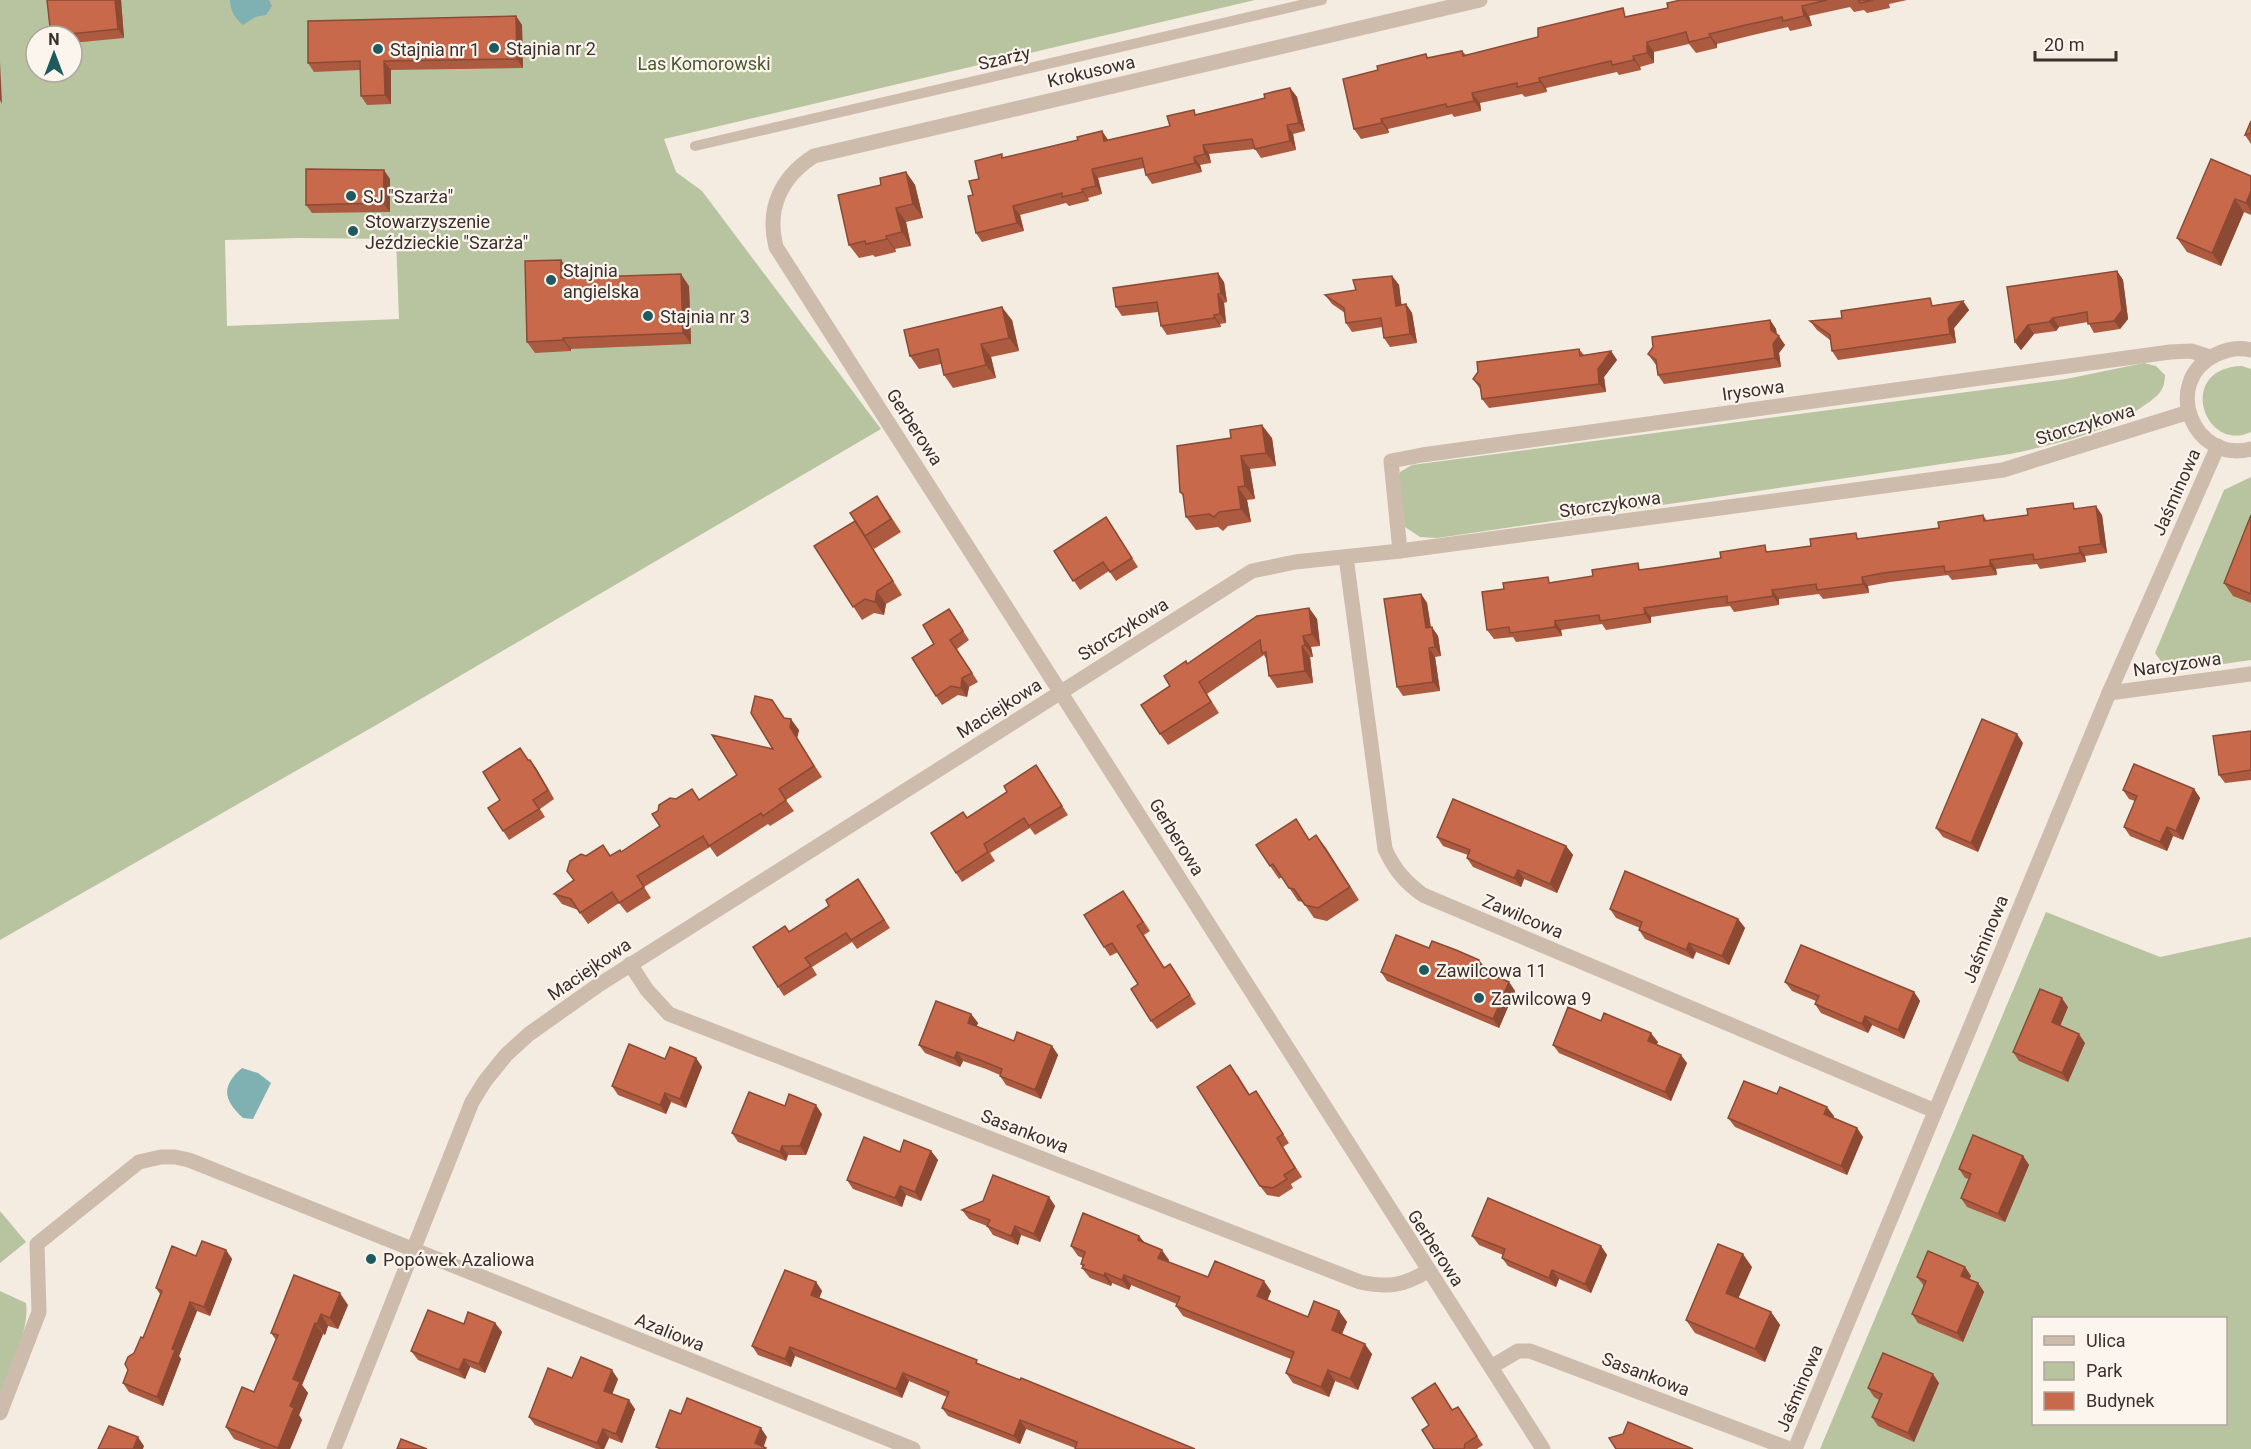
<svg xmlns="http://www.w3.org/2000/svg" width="2251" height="1449" viewBox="0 0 2251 1449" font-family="Roboto,sans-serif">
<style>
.green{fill:#b8c4a0;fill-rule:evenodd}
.water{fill:#7fb0b2}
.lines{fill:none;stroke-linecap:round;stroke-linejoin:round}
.service{stroke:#cdbbac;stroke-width:10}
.minor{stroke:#cdbbac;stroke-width:15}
.wall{fill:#ac5a40}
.shaded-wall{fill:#8c4a34}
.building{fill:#c8694b;stroke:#8c4a34;stroke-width:1.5}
.poi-dot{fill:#1f5a5e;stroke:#fbf5ee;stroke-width:2}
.labels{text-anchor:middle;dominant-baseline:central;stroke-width:4.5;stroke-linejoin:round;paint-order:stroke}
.poi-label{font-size:18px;fill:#3b302b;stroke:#fbf5ee;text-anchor:start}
.street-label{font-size:18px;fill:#3b302b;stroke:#fbf5ee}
.park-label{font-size:18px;fill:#4a5a2e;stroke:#fbf5ee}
</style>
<rect width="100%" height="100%" fill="#f4ebe1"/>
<g class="green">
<path d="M 0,0 L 1255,0 L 664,139 L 676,172 L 702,191 L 881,429 L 378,724 L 0,940 ZM 36,36 L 72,36 L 72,72 L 36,72 ZM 298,238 L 396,239 L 399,319 L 227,326 L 225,240 Z"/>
<path d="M 2144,363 L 2156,366 L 2165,375 C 2165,394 2153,399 2139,409 C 2100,435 2055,444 2010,454 L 1437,538 L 1420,537 L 1405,527 L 1399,477 L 1400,472 L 1412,465 L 2066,379 Z"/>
<path d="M 2242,366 L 2251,369 L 2251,432 C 2204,454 2175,368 2242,366 Z"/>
<path d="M 2251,477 L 2251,660 L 2169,672 L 2155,653 L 2224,490 Z"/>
<path d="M 2046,912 L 2160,957 L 2251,937 L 2251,1449 L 1820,1449 ZM 2034,1318 L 2226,1318 L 2226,1424 L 2034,1424 Z"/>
<path d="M 0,1211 L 26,1242 L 0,1263 Z"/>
<path d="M 0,1291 L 26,1303 C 30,1329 10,1368 0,1394 Z"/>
</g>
<g class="water">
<path d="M 230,0 L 269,0 L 272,6 L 266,15 L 255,17 L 243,25 C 235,19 230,10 230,0 Z"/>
<path d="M 242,1068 L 258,1073 L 271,1083 L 253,1119 L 243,1118 C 223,1100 221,1086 242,1068 Z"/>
</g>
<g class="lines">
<path class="service" d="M 695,146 L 1322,0"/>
<g class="minor">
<path d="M 1480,0 L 814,156 C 781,177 766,209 776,247 C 1033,646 1287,1049 1543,1449"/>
<path d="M 2251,350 C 2239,347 2227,349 2215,355 C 2161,382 2193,464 2251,449"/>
<path d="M 1400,551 L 1391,461 L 1422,455 L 2170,352 L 2191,351 L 2210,357"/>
<path d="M 1346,557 L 1385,849 C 1394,869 1405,882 1423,895 L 1935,1111"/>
<path d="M 2109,693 L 2251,674"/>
<path d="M 630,964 L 647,990 L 669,1014 L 1360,1282 C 1389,1288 1402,1286 1428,1271"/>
<path d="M 1491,1367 L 1518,1351 L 1530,1351 L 1790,1449"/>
<path d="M 0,1413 L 39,1312 L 37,1244 L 139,1162 L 161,1157 L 175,1157 L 189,1160 L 913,1449"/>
<path d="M 334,1449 L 472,1102 L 485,1081 L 506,1055 L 529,1034 L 597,986 L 1252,571 L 1295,562 L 1400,551 L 2003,470 L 2189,412"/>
<path d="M 1795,1449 L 2109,693 L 2218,446"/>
</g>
</g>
<g class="wall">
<path d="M 47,0 L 121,0 L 124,38 L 72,43 L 72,36 L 51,36 Z"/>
<path d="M 1681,0 L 1907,0 L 1889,4 L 1890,8 L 1867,13 L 1864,10 L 1854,12 L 1850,7 L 1809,16 L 1812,26 L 1790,31 L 1788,27 L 1753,35 L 1717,44 L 1717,48 L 1696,53 L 1689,44 L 1654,52 L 1654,63 L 1640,67 L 1641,70 L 1619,75 L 1617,72 L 1546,88 L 1547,92 L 1525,97 L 1522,94 L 1480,103 L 1481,111 L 1454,117 L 1452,114 L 1388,129 L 1389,133 L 1361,139 L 1354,129 L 1378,70 L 1426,54 L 1428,58 L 1462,51 L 1466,55 L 1628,16 L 1668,8 Z"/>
<path d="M 516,16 L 522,25 L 523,68 L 391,70 L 391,104 L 367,105 L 361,96 L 360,70 L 314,72 L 308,63 Z"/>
<path d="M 1290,88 L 1297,97 L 1305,131 L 1293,134 L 1296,150 L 1261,158 L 1255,149 L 1209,154 L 1211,163 L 1200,165 L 1202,172 L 1152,184 L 1146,175 L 1144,168 L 1098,178 L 1102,194 L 1088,198 L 1089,201 L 1069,206 L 1066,203 L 1020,215 L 1024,231 L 982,242 L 976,233 L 973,195 L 1004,158 L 1078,140 L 1102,131 L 1108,140 L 1170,126 L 1197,114 L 1249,102 L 1265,98 Z"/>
<path d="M 2251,121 L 2251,144 L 2245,135 Z"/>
<path d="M 906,172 L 915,185 L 923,218 L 906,222 L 911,246 L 895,249 L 896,252 L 875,257 L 873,255 L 859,258 L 849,245 L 881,185 Z"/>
<path d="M 2251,176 L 2251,215 L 2244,212 L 2221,266 L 2187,252 L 2177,238 Z"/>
<path d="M 390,179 L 390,212 L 312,213 L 306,205 Z"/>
<path d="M 561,260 L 569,271 L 569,278 L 689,286 L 691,344 L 571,349 L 571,351 L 535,353 L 527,342 Z"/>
<path d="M 2117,271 L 2123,280 L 2128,319 L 2120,329 L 2094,333 L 2088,322 L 2059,327 L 2056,331 L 2034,334 L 2021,350 L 2015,342 L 2007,287 Z"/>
<path d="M 1392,276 L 1399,285 L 1401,305 L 1406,304 L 1412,313 L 1417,343 L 1390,347 L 1384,338 L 1382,327 L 1352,332 L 1346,323 L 1345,313 L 1332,304 L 1325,295 L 1356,290 Z"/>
<path d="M 1224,282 L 1227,302 L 1224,303 L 1226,323 L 1220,324 L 1221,327 L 1167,335 L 1161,326 L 1158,312 L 1122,316 L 1116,307 Z"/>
<path d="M 1963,301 L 1969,310 L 1954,328 L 1956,343 L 1838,360 L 1832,351 L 1830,340 L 1817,330 L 1810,321 L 1842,318 Z"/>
<path d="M 1012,320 L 1019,351 L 991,357 L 996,378 L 953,388 L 944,375 L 941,364 L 919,369 L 910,356 Z"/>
<path d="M 1770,320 L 1776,329 L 1777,335 L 1785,345 L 1779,353 L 1781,367 L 1664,384 L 1658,375 L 1656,365 L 1648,354 Z"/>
<path d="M 1579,349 L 1584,355 L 1611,351 L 1617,360 L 1604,377 L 1606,392 L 1489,408 L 1482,399 L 1481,390 L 1473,379 Z"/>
<path d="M 1272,438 L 1276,466 L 1250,469 L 1255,499 L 1247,500 L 1251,522 L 1228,526 L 1223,531 L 1218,527 L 1196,530 L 1186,517 L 1184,497 L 1180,492 Z"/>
<path d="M 2077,508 L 2102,515 L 2107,553 L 2085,556 L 2086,562 L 2040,569 L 2037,564 L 2018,566 L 1996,569 L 1997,575 L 1952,580 L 1948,575 L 1890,582 L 1868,586 L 1869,593 L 1823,599 L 1819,594 L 1779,599 L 1779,605 L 1734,612 L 1730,606 L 1711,608 L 1651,617 L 1651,623 L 1606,630 L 1602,624 L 1561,630 L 1562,636 L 1516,642 L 1513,637 L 1494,639 L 1487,630 L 1552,582 L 1939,528 L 1983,515 L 1987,521 Z"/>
<path d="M 886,509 L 901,532 L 874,549 L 868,541 L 902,595 L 886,604 L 884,615 L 874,613 L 862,620 L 814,546 Z"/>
<path d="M 2251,515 L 2251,603 L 2233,596 L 2224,583 Z"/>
<path d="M 1106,517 L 1138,567 L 1116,581 L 1109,571 L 1080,590 L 1054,551 Z"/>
<path d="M 1421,594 L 1427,603 L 1431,627 L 1438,636 L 1441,656 L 1435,657 L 1440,691 L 1403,696 L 1397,687 Z"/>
<path d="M 1309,608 L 1317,619 L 1320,646 L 1311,647 L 1313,657 L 1310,657 L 1313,683 L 1277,688 L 1269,676 L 1266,659 L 1264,655 L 1207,694 L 1219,713 L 1168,745 L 1160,734 L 1170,686 L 1187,664 Z"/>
<path d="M 949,609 L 969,640 L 957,649 L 978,682 L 969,687 L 967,697 L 958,695 L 942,705 L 936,696 L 934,644 Z"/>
<path d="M 784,718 L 799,730 L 797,738 L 822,777 L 786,800 L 794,811 L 770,826 L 768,824 L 717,857 L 710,847 L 644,887 L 651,898 L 627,913 L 619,903 L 588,924 L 578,910 L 562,904 L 554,894 L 574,880 L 586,856 L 603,845 L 610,856 L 621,852 L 660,826 L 676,799 L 700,800 L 737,775 L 773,749 Z"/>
<path d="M 2251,731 L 2251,780 L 2225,783 L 2219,775 Z"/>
<path d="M 2023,743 L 1978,852 L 1943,837 L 1936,828 Z"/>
<path d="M 529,760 L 530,760 L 536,768 L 554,799 L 540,809 L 545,817 L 509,840 L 488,808 L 500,800 Z"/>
<path d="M 1042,774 L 1068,815 L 1035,835 L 1030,828 L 990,853 L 995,861 L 962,882 L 956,873 L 967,818 Z"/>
<path d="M 2194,789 L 2200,798 L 2183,840 L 2173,836 L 2167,851 L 2130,836 L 2124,827 L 2135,801 L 2129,799 L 2123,790 Z"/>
<path d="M 1316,835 L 1359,900 L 1327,921 L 1314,918 L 1303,902 L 1298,901 L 1282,877 L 1279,879 L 1270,866 Z"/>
<path d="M 1437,837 L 1566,846 L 1573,855 L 1557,893 L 1524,879 L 1521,887 L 1473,867 L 1467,858 L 1468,855 L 1443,846 Z"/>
<path d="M 864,888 L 890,928 L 857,949 L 852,942 L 812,967 L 817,975 L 784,996 L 778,987 L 789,932 Z"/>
<path d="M 1129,899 L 1150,931 L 1144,935 L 1164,967 L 1170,964 L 1196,1004 L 1157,1029 L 1151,1021 L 1138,984 L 1118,952 L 1110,956 L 1104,947 Z"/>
<path d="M 1610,909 L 1738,919 L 1745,928 L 1729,965 L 1696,952 L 1693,959 L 1645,939 L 1639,930 L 1640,928 L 1616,918 Z"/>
<path d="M 1429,948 L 1486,969 L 1484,972 L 1509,982 L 1515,991 L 1499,1028 L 1387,981 L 1381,972 Z"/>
<path d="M 1785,982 L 1914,992 L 1920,1001 L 1904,1039 L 1872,1025 L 1868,1033 L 1821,1013 L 1815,1004 L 1816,1001 L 1792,991 Z"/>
<path d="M 2068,1007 L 2060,1026 L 2085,1043 L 2068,1082 L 2019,1061 L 2013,1052 Z"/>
<path d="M 971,1014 L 978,1023 L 976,1027 L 1014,1041 L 1052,1046 L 1058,1055 L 1041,1099 L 1006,1085 L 1000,1076 L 1000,1075 L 986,1069 L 963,1061 L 960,1067 L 925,1053 L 919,1045 Z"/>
<path d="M 1601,1021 L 1658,1042 L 1656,1045 L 1687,1063 L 1671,1101 L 1559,1053 L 1553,1045 Z"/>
<path d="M 696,1058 L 702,1067 L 686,1108 L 671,1102 L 666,1114 L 618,1095 L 612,1086 L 665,1059 Z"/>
<path d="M 1237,1074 L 1250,1095 L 1262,1100 L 1289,1143 L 1283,1147 L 1302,1177 L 1291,1184 L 1293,1188 L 1279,1197 L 1267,1195 L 1260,1186 Z"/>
<path d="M 785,1106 L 822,1114 L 806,1155 L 788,1155 L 786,1161 L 738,1142 L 732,1133 Z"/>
<path d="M 1834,1116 L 1833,1118 L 1857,1128 L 1863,1137 L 1847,1175 L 1735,1127 L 1728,1118 Z"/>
<path d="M 931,1151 L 938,1160 L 921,1201 L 906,1195 L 902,1207 L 853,1189 L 847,1180 L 900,1152 Z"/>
<path d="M 2023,1156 L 2029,1165 L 2005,1222 L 1967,1207 L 1961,1198 L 1969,1179 L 1965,1178 L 1959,1169 Z"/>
<path d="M 1049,1197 L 1055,1206 L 1040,1242 L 1021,1235 L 1018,1245 L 993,1235 L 987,1226 L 969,1219 L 962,1210 Z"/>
<path d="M 1139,1236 L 1145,1243 L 1169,1260 L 1168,1262 L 1208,1277 L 1271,1291 L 1267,1300 L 1308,1317 L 1339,1311 L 1347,1322 L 1342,1334 L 1372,1354 L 1358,1390 L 1335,1381 L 1329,1397 L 1293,1383 L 1286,1373 L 1291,1359 L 1183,1316 L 1176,1306 L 1177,1304 L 1131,1285 L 1129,1290 L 1112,1283 L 1111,1286 L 1090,1278 L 1082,1268 L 1083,1267 L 1081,1264 L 1083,1258 L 1078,1256 L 1071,1246 Z"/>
<path d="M 1472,1236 L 1601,1246 L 1607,1255 L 1591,1293 L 1559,1279 L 1556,1287 L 1508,1266 L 1502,1258 L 1503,1255 L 1479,1245 Z"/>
<path d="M 226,1250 L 232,1259 L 210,1316 L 197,1311 L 179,1356 L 181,1359 L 163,1406 L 129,1392 L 123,1383 L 134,1353 L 143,1338 L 160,1294 L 156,1288 L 196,1256 Z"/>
<path d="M 1752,1267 L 1738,1298 L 1771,1312 L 1780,1325 L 1765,1362 L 1695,1333 L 1686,1320 Z"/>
<path d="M 1965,1267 L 1971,1276 L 1969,1279 L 1978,1283 L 1984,1292 L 1963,1342 L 1918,1323 L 1912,1314 L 1924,1286 L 1917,1277 Z"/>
<path d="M 816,1282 L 822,1291 L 819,1298 L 980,1364 L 1195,1449 L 1075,1448 L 1026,1429 L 1020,1444 L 948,1416 L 942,1408 L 947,1397 L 909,1381 L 902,1398 L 795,1356 L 791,1367 L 758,1355 L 752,1346 Z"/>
<path d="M 348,1305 L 338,1329 L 328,1326 L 325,1335 L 323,1334 L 302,1385 L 308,1393 L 299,1415 L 302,1420 L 290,1449 L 261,1449 L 234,1439 L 226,1427 L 254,1392 L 276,1340 L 271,1333 Z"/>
<path d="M 495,1323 L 502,1332 L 485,1373 L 470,1367 L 465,1379 L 418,1360 L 411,1351 Z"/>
<path d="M 572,1378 L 618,1379 L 612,1394 L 635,1409 L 622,1443 L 609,1438 L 604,1449 L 596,1449 L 535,1425 L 529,1417 Z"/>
<path d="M 1939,1383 L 1914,1442 L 1878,1426 L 1872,1417 L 1879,1400 L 1874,1397 L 1868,1388 Z"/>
<path d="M 1453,1410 L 1464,1416 L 1483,1445 L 1477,1449 L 1434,1449 Z"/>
</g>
<g class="shaded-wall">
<path d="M 115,0 L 121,0 L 124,38 L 118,29 Z"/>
<path d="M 1802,6 L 1809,16 L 1812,26 L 1804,16 Z"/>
<path d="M 516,16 L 522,25 L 523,68 L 517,59 Z"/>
<path d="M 1709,34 L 1717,44 L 1717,48 L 1710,37 Z"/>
<path d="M 1647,42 L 1654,52 L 1654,63 L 1647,53 Z"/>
<path d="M 1633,56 L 1640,67 L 1641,70 L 1634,60 Z"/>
<path d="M 384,61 L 391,70 L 391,104 L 385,95 Z"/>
<path d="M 0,62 L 2,104 L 0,100 Z"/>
<path d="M 1539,78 L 1546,88 L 1547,92 L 1540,82 Z"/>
<path d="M 1290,88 L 1297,97 L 1305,131 L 1299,123 Z"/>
<path d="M 1472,93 L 1480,103 L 1481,111 L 1474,101 Z"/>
<path d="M 1381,119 L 1388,129 L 1389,133 L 1382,123 Z"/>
<path d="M 1287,125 L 1293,134 L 1296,150 L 1290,141 Z"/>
<path d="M 1102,131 L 1108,140 L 1104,141 Z"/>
<path d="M 1203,145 L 1209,154 L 1211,163 L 1205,154 Z"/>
<path d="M 1194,157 L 1200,165 L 1202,172 L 1195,163 Z"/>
<path d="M 1092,169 L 1098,178 L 1102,194 L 1096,186 Z"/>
<path d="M 384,170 L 390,179 L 390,212 L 383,203 Z"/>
<path d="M 906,172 L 915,185 L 923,218 L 913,204 Z"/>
<path d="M 1082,189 L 1088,198 L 1089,201 L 1083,192 Z"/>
<path d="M 2251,191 L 2251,211 L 2246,203 Z"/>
<path d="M 2235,199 L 2244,212 L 2221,266 L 2212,253 Z"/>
<path d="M 1013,206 L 1020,215 L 1024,231 L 1017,223 Z"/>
<path d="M 896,208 L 906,222 L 911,246 L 902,232 Z"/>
<path d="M 886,236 L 895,249 L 896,252 L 887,239 Z"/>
<path d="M 561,260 L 569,271 L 569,289 L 561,278 Z"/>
<path d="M 2117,271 L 2123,280 L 2128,319 L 2120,329 L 2114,321 Z"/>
<path d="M 1218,273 L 1224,282 L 1227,302 L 1221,293 Z"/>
<path d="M 681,274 L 689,286 L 691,344 L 683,333 Z"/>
<path d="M 1392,276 L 1399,285 L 1403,315 L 1396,306 Z"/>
<path d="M 1218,294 L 1224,303 L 1226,323 L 1220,314 Z"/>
<path d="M 1963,301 L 1969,310 L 1954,328 L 1956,343 L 1950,334 L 1948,319 Z"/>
<path d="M 1406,304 L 1412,313 L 1417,343 L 1410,334 Z"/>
<path d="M 1002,307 L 1012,320 L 1019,351 L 1009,338 Z"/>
<path d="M 1214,315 L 1220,324 L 1221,327 L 1214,318 Z"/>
<path d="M 2053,318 L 2059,327 L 2056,331 L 2049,322 Z"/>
<path d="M 1770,320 L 1776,329 L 1777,338 L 1779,336 L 1785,345 L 1779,353 L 1781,367 L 1775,358 Z"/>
<path d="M 2028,325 L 2034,334 L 2021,350 L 2015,342 Z"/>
<path d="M 563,338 L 571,349 L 571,351 L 563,340 Z"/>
<path d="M 981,344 L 991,357 L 996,378 L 986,365 Z"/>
<path d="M 1611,351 L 1617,360 L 1604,377 L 1606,392 L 1599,384 L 1598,369 Z"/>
<path d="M 1262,425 L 1272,438 L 1276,466 L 1266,453 Z"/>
<path d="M 1241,456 L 1250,469 L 1255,499 L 1245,486 Z"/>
<path d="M 1238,487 L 1247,500 L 1251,522 L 1241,509 Z"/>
<path d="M 2096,506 L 2102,515 L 2107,553 L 2101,544 Z"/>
<path d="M 855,521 L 864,534 L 902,595 L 893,581 Z"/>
<path d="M 2079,547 L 2085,556 L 2086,562 L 2080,553 Z"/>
<path d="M 1990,560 L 1996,569 L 1997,575 L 1990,566 Z"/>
<path d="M 1862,577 L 1868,586 L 1869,593 L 1863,584 Z"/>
<path d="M 1772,590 L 1779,599 L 1779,605 L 1773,596 Z"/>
<path d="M 877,591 L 886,604 L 884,615 L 875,602 Z"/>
<path d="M 1421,594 L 1427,603 L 1432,637 L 1426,628 Z"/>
<path d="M 1309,608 L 1317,619 L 1320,646 L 1312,634 Z"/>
<path d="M 1644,608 L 1651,617 L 1651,623 L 1645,614 Z"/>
<path d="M 1555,621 L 1561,630 L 1562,636 L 1555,627 Z"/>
<path d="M 1432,627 L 1438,636 L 1441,656 L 1435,647 Z"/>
<path d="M 1303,636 L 1311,647 L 1313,657 L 1305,645 Z"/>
<path d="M 1302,646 L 1310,657 L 1313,683 L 1305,671 Z"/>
<path d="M 1429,648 L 1435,657 L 1440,691 L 1433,682 Z"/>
<path d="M 962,678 L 969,687 L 967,697 L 961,688 Z"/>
<path d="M 791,719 L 799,730 L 797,738 L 822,777 L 790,727 Z"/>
<path d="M 2017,734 L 2023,743 L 1978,852 L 1971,843 Z"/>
<path d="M 530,760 L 536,768 L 554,799 L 548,790 Z"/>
<path d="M 2194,789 L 2200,798 L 2183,840 L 2176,831 Z"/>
<path d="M 2167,827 L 2173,836 L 2167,851 L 2160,842 Z"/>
<path d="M 1316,835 L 1326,848 L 1359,900 L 1350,887 Z"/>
<path d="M 1566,846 L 1573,855 L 1557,893 L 1550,884 Z"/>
<path d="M 1518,870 L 1524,879 L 1521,887 L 1514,878 Z"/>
<path d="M 1738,919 L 1745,928 L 1729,965 L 1722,956 Z"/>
<path d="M 1689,943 L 1696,952 L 1693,959 L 1686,950 Z"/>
<path d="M 1479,960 L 1486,969 L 1482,977 L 1476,968 Z"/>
<path d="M 1509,982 L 1515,991 L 1499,1028 L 1493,1019 Z"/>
<path d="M 1914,992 L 1920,1001 L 1904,1039 L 1898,1030 Z"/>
<path d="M 2062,998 L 2068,1007 L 2058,1031 L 2052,1022 Z"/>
<path d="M 971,1014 L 978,1023 L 974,1032 L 968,1023 Z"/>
<path d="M 1865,1016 L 1872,1025 L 1868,1033 L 1862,1024 Z"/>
<path d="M 1651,1033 L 1658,1042 L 1654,1050 L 1648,1041 Z"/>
<path d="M 2079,1034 L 2085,1043 L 2068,1082 L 2062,1073 Z"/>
<path d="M 1052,1046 L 1058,1055 L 1041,1099 L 1035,1090 Z"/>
<path d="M 957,1052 L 963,1061 L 960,1067 L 954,1058 Z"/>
<path d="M 1681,1055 L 1687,1063 L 1671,1101 L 1665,1092 Z"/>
<path d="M 696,1058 L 702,1067 L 686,1108 L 680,1099 Z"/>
<path d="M 665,1093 L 671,1102 L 666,1114 L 660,1105 Z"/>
<path d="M 816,1105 L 822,1114 L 806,1155 L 800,1146 Z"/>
<path d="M 1827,1107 L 1834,1116 L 1830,1123 L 1824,1114 Z"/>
<path d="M 1857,1128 L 1863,1137 L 1847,1175 L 1841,1166 Z"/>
<path d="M 782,1146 L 788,1155 L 786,1161 L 780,1152 Z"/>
<path d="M 931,1151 L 938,1160 L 921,1201 L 915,1192 Z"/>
<path d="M 2023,1156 L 2029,1165 L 2005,1222 L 1998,1214 Z"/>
<path d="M 900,1186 L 906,1195 L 902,1207 L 895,1198 Z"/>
<path d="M 1049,1197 L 1055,1206 L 1040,1242 L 1034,1234 Z"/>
<path d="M 1015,1226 L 1021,1235 L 1018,1245 L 1011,1236 Z"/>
<path d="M 1139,1236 L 1147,1246 L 1138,1240 Z"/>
<path d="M 1601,1246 L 1607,1255 L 1591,1293 L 1585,1284 Z"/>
<path d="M 226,1250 L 232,1259 L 210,1316 L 204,1307 Z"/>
<path d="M 1162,1250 L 1169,1260 L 1166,1268 L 1158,1258 Z"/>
<path d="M 1743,1254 L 1752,1267 L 1735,1306 L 1726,1293 Z"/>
<path d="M 1965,1267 L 1971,1276 L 1967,1285 L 1961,1276 Z"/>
<path d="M 1552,1270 L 1559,1279 L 1556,1287 L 1549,1278 Z"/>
<path d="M 1105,1273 L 1112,1283 L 1111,1286 L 1104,1276 Z"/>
<path d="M 1124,1275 L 1131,1285 L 1129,1290 L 1122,1280 Z"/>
<path d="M 1264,1281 L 1271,1291 L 1265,1307 L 1257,1296 Z"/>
<path d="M 816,1282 L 822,1291 L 817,1304 L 811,1295 Z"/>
<path d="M 1978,1283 L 1984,1292 L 1963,1342 L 1957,1333 Z"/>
<path d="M 340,1293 L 348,1305 L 338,1329 L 330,1318 Z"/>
<path d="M 190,1302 L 197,1311 L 179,1356 L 181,1359 L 163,1406 L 157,1397 L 172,1349 Z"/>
<path d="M 1339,1311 L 1347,1322 L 1339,1341 L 1332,1330 Z"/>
<path d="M 1771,1312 L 1780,1325 L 1765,1362 L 1755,1349 Z"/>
<path d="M 321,1314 L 328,1326 L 325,1335 L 317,1324 Z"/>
<path d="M 315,1323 L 323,1334 L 302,1385 L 308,1393 L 299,1415 L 302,1420 L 290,1449 L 279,1449 L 278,1448 L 290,1406 L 293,1379 Z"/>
<path d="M 495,1323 L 502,1332 L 485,1373 L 479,1364 Z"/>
<path d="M 1365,1344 L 1372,1354 L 1358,1390 L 1350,1379 Z"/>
<path d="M 790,1347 L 795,1356 L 791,1367 L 785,1359 Z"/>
<path d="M 464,1359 L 470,1367 L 465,1379 L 459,1370 Z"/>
<path d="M 612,1370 L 618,1379 L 610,1400 L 604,1391 Z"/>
<path d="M 1328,1370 L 1335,1381 L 1329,1397 L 1321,1387 Z"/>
<path d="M 903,1373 L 909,1381 L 902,1398 L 896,1389 Z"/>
<path d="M 1933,1374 L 1939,1383 L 1914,1442 L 1908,1433 Z"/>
<path d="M 629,1400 L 635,1409 L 622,1443 L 616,1434 Z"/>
<path d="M 1020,1420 L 1026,1429 L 1020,1444 L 1014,1436 Z"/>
<path d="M 761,1428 L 767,1437 L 763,1449 L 755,1443 Z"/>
<path d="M 603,1429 L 609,1438 L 604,1449 L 601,1449 L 597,1443 Z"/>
<path d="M 138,1437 L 144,1446 L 143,1449 L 133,1449 Z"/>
</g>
<g class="building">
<path d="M 47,0 L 115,0 L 118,29 L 51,36 Z"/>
<path d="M 1681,0 L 1827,0 L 1802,6 L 1804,16 L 1783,21 L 1782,17 L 1746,25 L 1709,34 L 1710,37 L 1689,42 L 1686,32 L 1647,42 L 1647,53 L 1633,56 L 1634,60 L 1612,65 L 1611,61 L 1539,78 L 1540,82 L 1517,87 L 1517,83 L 1472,93 L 1474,101 L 1447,107 L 1446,104 L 1381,119 L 1382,123 L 1354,129 L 1343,79 L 1378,70 L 1377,66 L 1426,54 L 1427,58 L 1462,51 L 1463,56 L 1538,37 L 1538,28 L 1623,8 L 1625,17 L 1668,8 L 1667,3 Z"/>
<path d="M 1859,0 L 1873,0 L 1860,3 Z"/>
<path d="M 516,16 L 517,59 L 384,61 L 385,95 L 361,96 L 360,61 L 308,63 L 308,21 Z"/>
<path d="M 1290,88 L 1299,123 L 1287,125 L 1290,141 L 1255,149 L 1252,139 L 1203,145 L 1205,154 L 1194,157 L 1195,163 L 1146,175 L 1142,158 L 1092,169 L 1096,186 L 1082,189 L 1083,192 L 1062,197 L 1062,193 L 1013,206 L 1017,223 L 976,233 L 968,196 L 973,195 L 969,181 L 979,179 L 975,161 L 1002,154 L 1002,158 L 1078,140 L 1077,137 L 1102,131 L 1104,141 L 1170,126 L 1167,116 L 1194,110 L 1195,115 L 1249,102 L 1265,98 L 1264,94 Z"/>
<path d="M 2251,121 L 2251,133 L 2245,135 Z"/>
<path d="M 2211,159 L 2251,176 L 2251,191 L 2246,203 L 2235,199 L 2212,253 L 2177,238 Z"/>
<path d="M 306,169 L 384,170 L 383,203 L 306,205 Z"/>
<path d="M 906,172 L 913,204 L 896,208 L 902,232 L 886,236 L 887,239 L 866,244 L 865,241 L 849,245 L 838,195 L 881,185 L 880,178 Z"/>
<path d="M 561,260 L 561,278 L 681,274 L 683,333 L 563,338 L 563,340 L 527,342 L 525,261 Z"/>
<path d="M 2117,271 L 2122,310 L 2114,321 L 2088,324 L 2087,312 L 2053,318 L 2049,322 L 2028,325 L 2015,342 L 2007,287 Z"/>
<path d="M 1218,273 L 1221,293 L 1218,294 L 1220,314 L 1214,315 L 1214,318 L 1161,326 L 1157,302 L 1116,307 L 1113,288 Z"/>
<path d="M 1392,276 L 1396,306 L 1406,304 L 1410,334 L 1384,338 L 1381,318 L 1346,323 L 1344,308 L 1325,295 L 1356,290 L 1353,280 Z"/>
<path d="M 1930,298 L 1932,306 L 1963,301 L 1948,319 L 1950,334 L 1832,351 L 1830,335 L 1810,321 L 1842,318 L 1841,311 Z"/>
<path d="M 1002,307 L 1009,338 L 981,344 L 986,365 L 944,375 L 938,349 L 910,356 L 904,330 Z"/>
<path d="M 1770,320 L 1771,330 L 1779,336 L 1773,344 L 1775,358 L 1658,375 L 1656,360 L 1648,354 L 1653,347 L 1652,337 Z"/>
<path d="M 1579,349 L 1580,356 L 1611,351 L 1598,369 L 1599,384 L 1482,399 L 1480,385 L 1473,379 L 1478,372 L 1477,362 Z"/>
<path d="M 1262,425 L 1266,453 L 1241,456 L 1245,486 L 1238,487 L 1241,509 L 1219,512 L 1214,517 L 1209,514 L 1186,517 L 1183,494 L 1180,492 L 1177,446 L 1231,438 L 1230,430 Z"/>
<path d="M 877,496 L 891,519 L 865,536 L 850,513 Z"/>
<path d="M 2073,503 L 2074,509 L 2096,506 L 2101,544 L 2079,547 L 2080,553 L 2034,560 L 2033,554 L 2012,557 L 1990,560 L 1990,566 L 1945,572 L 1944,566 L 1883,573 L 1862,577 L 1863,584 L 1817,590 L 1816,584 L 1772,590 L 1773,596 L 1727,603 L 1727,596 L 1705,599 L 1644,608 L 1645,614 L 1600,621 L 1599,615 L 1555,621 L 1555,627 L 1510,633 L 1509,627 L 1487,630 L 1482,592 L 1504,589 L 1503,583 L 1548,577 L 1549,583 L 1593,576 L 1592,570 L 1638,563 L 1639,570 L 1661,567 L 1721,558 L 1720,552 L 1765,545 L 1766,552 L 1811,546 L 1810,539 L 1856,533 L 1857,539 L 1939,528 L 1938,522 L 1983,515 L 1984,521 L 2028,515 L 2027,509 Z"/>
<path d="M 2251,515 L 2251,594 L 2224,583 Z"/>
<path d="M 1106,517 L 1132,558 L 1110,572 L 1103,562 L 1073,581 L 1054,551 Z"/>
<path d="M 855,521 L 893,581 L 877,591 L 875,602 L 865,599 L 853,607 L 814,546 Z"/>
<path d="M 1421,594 L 1426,628 L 1432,627 L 1435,647 L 1429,648 L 1433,682 L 1397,687 L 1384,599 Z"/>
<path d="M 1309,608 L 1312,634 L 1303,636 L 1305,645 L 1302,646 L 1305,671 L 1269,676 L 1266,652 L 1262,653 L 1260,640 L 1199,682 L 1211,702 L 1160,734 L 1141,705 L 1170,686 L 1164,676 L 1186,661 L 1187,664 L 1257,616 Z"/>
<path d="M 949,609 L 963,631 L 950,640 L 972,673 L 962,678 L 961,688 L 951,686 L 936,696 L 912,658 L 934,644 L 923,625 Z"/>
<path d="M 755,696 L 772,700 L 784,718 L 791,719 L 790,727 L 814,766 L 779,789 L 786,800 L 763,816 L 761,813 L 709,846 L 703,836 L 637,876 L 644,887 L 619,903 L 612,892 L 580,913 L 571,899 L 554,894 L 574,880 L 567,871 L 570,861 L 581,854 L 586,856 L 603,845 L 610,856 L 620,850 L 621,852 L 660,826 L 652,814 L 658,811 L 659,805 L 670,798 L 676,799 L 692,789 L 699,800 L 737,775 L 712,735 L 773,749 L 751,713 Z"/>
<path d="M 1982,719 L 2017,734 L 1971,843 L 1936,828 Z"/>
<path d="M 2251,731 L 2251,770 L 2219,775 L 2213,736 Z"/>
<path d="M 520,748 L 528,760 L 530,760 L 548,790 L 533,800 L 539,809 L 503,831 L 488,808 L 500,800 L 483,772 Z"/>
<path d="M 2134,764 L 2194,789 L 2176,831 L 2167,827 L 2160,842 L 2124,827 L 2137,796 L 2123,790 Z"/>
<path d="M 1036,765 L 1062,806 L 1029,826 L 1024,818 L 984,844 L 988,852 L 956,873 L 931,833 L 963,812 L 967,818 L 1007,792 L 1004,786 Z"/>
<path d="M 1453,799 L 1566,846 L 1550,884 L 1518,870 L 1514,878 L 1490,868 L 1467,858 L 1470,850 L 1437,837 Z"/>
<path d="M 1296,819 L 1309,840 L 1316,835 L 1350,887 L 1318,908 L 1305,905 L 1294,889 L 1289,888 L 1273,864 L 1270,866 L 1256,845 Z"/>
<path d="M 1625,871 L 1738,919 L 1722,956 L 1689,943 L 1686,950 L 1662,940 L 1639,930 L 1642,922 L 1610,909 Z"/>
<path d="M 858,879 L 884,920 L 851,940 L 846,933 L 805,958 L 811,966 L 778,987 L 753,947 L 785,926 L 789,932 L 829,906 L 826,900 Z"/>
<path d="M 1123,891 L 1143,922 L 1137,926 L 1164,968 L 1170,964 L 1190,995 L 1151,1021 L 1131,989 L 1138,984 L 1112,943 L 1104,947 L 1084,915 Z"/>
<path d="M 1396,935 L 1429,948 L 1432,941 L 1456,950 L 1479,960 L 1476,968 L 1509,982 L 1493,1019 L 1381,972 Z"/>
<path d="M 1801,945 L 1914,992 L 1898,1030 L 1865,1016 L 1862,1024 L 1815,1004 L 1819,996 L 1785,982 Z"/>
<path d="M 2040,989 L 2062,998 L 2052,1022 L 2079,1034 L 2062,1073 L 2013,1052 Z"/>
<path d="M 936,1001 L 971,1014 L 968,1023 L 1014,1041 L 1017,1032 L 1052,1046 L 1035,1090 L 1000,1076 L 1002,1069 L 980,1060 L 957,1052 L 954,1058 L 919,1045 Z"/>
<path d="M 1568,1007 L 1601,1021 L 1604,1013 L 1651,1033 L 1648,1041 L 1681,1055 L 1665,1092 L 1553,1045 Z"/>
<path d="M 629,1044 L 665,1059 L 670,1047 L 696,1058 L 680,1099 L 665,1093 L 660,1105 L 612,1086 Z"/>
<path d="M 1230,1065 L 1249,1095 L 1256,1091 L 1283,1134 L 1277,1138 L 1295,1168 L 1284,1175 L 1287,1179 L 1273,1188 L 1260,1186 L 1197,1087 Z"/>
<path d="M 1744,1081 L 1777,1094 L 1780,1087 L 1827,1107 L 1824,1114 L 1857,1128 L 1841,1166 L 1728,1118 Z"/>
<path d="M 749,1092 L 785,1106 L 789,1094 L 816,1105 L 800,1146 L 782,1146 L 780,1152 L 732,1133 Z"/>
<path d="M 1973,1135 L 2023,1156 L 1998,1214 L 1961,1198 L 1971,1174 L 1959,1169 Z"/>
<path d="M 864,1137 L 900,1152 L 904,1140 L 931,1151 L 915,1192 L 900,1186 L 895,1198 L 847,1180 Z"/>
<path d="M 993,1175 L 1049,1197 L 1034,1234 L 1015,1226 L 1011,1236 L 987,1226 L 990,1220 L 962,1210 L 983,1201 Z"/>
<path d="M 1488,1198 L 1601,1246 L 1585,1284 L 1552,1270 L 1549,1278 L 1502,1258 L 1505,1249 L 1472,1236 Z"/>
<path d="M 1083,1213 L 1139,1236 L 1138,1240 L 1162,1250 L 1158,1258 L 1208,1277 L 1215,1261 L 1264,1281 L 1257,1296 L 1308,1317 L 1314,1301 L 1339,1311 L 1332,1330 L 1365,1344 L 1350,1379 L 1328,1370 L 1321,1387 L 1286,1373 L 1294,1352 L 1176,1306 L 1180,1297 L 1124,1275 L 1122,1280 L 1105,1273 L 1104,1276 L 1082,1268 L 1084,1265 L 1081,1264 L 1085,1252 L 1071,1246 Z"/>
<path d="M 202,1241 L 226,1250 L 204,1307 L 190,1302 L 172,1349 L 175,1350 L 157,1397 L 123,1383 L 128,1370 L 125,1364 L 128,1357 L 134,1353 L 141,1337 L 143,1338 L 162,1291 L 156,1288 L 172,1246 L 196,1256 Z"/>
<path d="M 1718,1244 L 1743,1254 L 1726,1293 L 1771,1312 L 1755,1349 L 1686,1320 Z"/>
<path d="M 1928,1251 L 1965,1267 L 1961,1276 L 1978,1283 L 1957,1333 L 1912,1314 L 1926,1281 L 1917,1277 Z"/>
<path d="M 785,1270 L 816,1282 L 811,1295 L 977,1360 L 976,1363 L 1020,1380 L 1021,1378 L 1195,1449 L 1075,1449 L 1077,1442 L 1020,1420 L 1014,1436 L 942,1408 L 949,1392 L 903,1373 L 896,1389 L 790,1347 L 785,1359 L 752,1346 Z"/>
<path d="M 294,1275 L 340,1293 L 330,1318 L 321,1314 L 317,1324 L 315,1323 L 293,1379 L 300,1382 L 290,1406 L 294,1408 L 278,1448 L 226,1427 L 242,1387 L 254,1392 L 278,1335 L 271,1333 Z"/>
<path d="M 428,1310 L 464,1324 L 468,1312 L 495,1323 L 479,1364 L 464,1359 L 459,1370 L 411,1351 Z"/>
<path d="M 1883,1353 L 1933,1374 L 1908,1433 L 1872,1417 L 1882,1394 L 1868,1388 Z"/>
<path d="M 581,1357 L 612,1370 L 604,1391 L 629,1400 L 616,1434 L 603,1429 L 597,1443 L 529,1417 L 548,1368 L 572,1378 Z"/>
<path d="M 1435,1383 L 1452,1410 L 1458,1407 L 1477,1436 L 1465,1444 L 1464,1449 L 1434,1449 L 1422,1430 L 1429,1425 L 1412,1398 Z"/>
<path d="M 687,1398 L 761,1428 L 755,1443 L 766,1448 L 765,1449 L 661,1449 L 656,1447 L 670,1410 L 681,1414 Z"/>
<path d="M 1628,1422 L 1693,1449 L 1616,1449 L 1609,1438 L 1623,1434 Z"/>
<path d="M 109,1426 L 138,1437 L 133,1449 L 98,1449 Z"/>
<path d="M 401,1439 L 427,1449 L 397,1449 Z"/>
</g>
<g class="poi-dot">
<circle cx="494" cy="48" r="6"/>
<circle cx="378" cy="49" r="6"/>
<circle cx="351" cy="196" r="6"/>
<circle cx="353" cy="231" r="6"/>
<circle cx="551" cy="280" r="6"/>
<circle cx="648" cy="316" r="6"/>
<circle cx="1424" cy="970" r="6"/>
<circle cx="1479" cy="998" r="6"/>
<circle cx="371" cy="1259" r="6"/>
</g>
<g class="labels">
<g class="poi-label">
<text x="506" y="48">Stajnia nr 2</text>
<text x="390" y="49">Stajnia nr 1</text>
<text x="363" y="196">SJ "Szarża"</text>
<text x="365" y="221">Stowarzyszenie<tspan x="365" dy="21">Jeździeckie "Szarża"</tspan></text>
<text x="563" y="270">Stajnia<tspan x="563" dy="21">angielska</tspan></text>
<text x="660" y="316">Stajnia nr 3</text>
<text x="1436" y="970">Zawilcowa 11</text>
<text x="1491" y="998">Zawilcowa 9</text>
<text x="383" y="1259">Popówek Azaliowa</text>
</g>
<g class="street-label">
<text transform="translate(1004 58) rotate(-13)">Szarży</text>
<text transform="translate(1091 71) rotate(-13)">Krokusowa</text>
<text transform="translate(1753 390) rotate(-8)">Irysowa</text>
<text transform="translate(2085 424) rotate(-17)">Storczykowa</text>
<text transform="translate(915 427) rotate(57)">Gerberowa</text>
<text transform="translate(2176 492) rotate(-66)">Jaśminowa</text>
<text transform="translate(1610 504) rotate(-8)">Storczykowa</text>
<text transform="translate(1123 629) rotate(-32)">Storczykowa</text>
<text transform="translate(2177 664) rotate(-8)">Narcyzowa</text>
<text transform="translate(999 708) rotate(-32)">Maciejkowa</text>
<text transform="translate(1177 837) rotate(58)">Gerberowa</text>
<text transform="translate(1523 916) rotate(23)">Zawilcowa</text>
<text transform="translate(1985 939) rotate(-68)">Jaśminowa</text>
<text transform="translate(589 969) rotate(-34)">Maciejkowa</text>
<text transform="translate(1025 1131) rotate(21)">Sasankowa</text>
<text transform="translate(1436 1248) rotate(57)">Gerberowa</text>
<text transform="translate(670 1332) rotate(22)">Azaliowa</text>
<text transform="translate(1646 1374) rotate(21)">Sasankowa</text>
<text transform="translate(1799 1388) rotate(-67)">Jaśminowa</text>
</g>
<g class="park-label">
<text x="704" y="63">Las Komorowski</text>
</g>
</g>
<rect x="2032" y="1317" width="195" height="108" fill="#fbf5ee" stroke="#aea6a0" stroke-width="1.5"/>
<rect x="2044" y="1336" width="30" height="9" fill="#cdbbac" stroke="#aea6a0" stroke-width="1.5"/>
<text x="2086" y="1347" font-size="18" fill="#3b302b">Ulica</text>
<rect x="2044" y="1362" width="30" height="18" fill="#b8c4a0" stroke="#aea6a0" stroke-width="1.5"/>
<text x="2086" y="1377" font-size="18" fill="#3b302b">Park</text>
<rect x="2044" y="1392" width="30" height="18" fill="#c8694b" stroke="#aea6a0" stroke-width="1.5"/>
<text x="2086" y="1407" font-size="18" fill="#3b302b">Budynek</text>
<g transform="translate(54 54)"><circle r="28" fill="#fbf5ee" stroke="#aea6a0" stroke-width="1.5"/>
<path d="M0-4.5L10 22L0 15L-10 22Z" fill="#1f5a5e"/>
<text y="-9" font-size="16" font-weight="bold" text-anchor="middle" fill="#3b302b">N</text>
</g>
<path d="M2035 51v9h81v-9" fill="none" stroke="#3b302b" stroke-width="3"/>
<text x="2044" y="51" font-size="18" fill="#3b302b" stroke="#fbf5ee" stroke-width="4.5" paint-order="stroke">20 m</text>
</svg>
